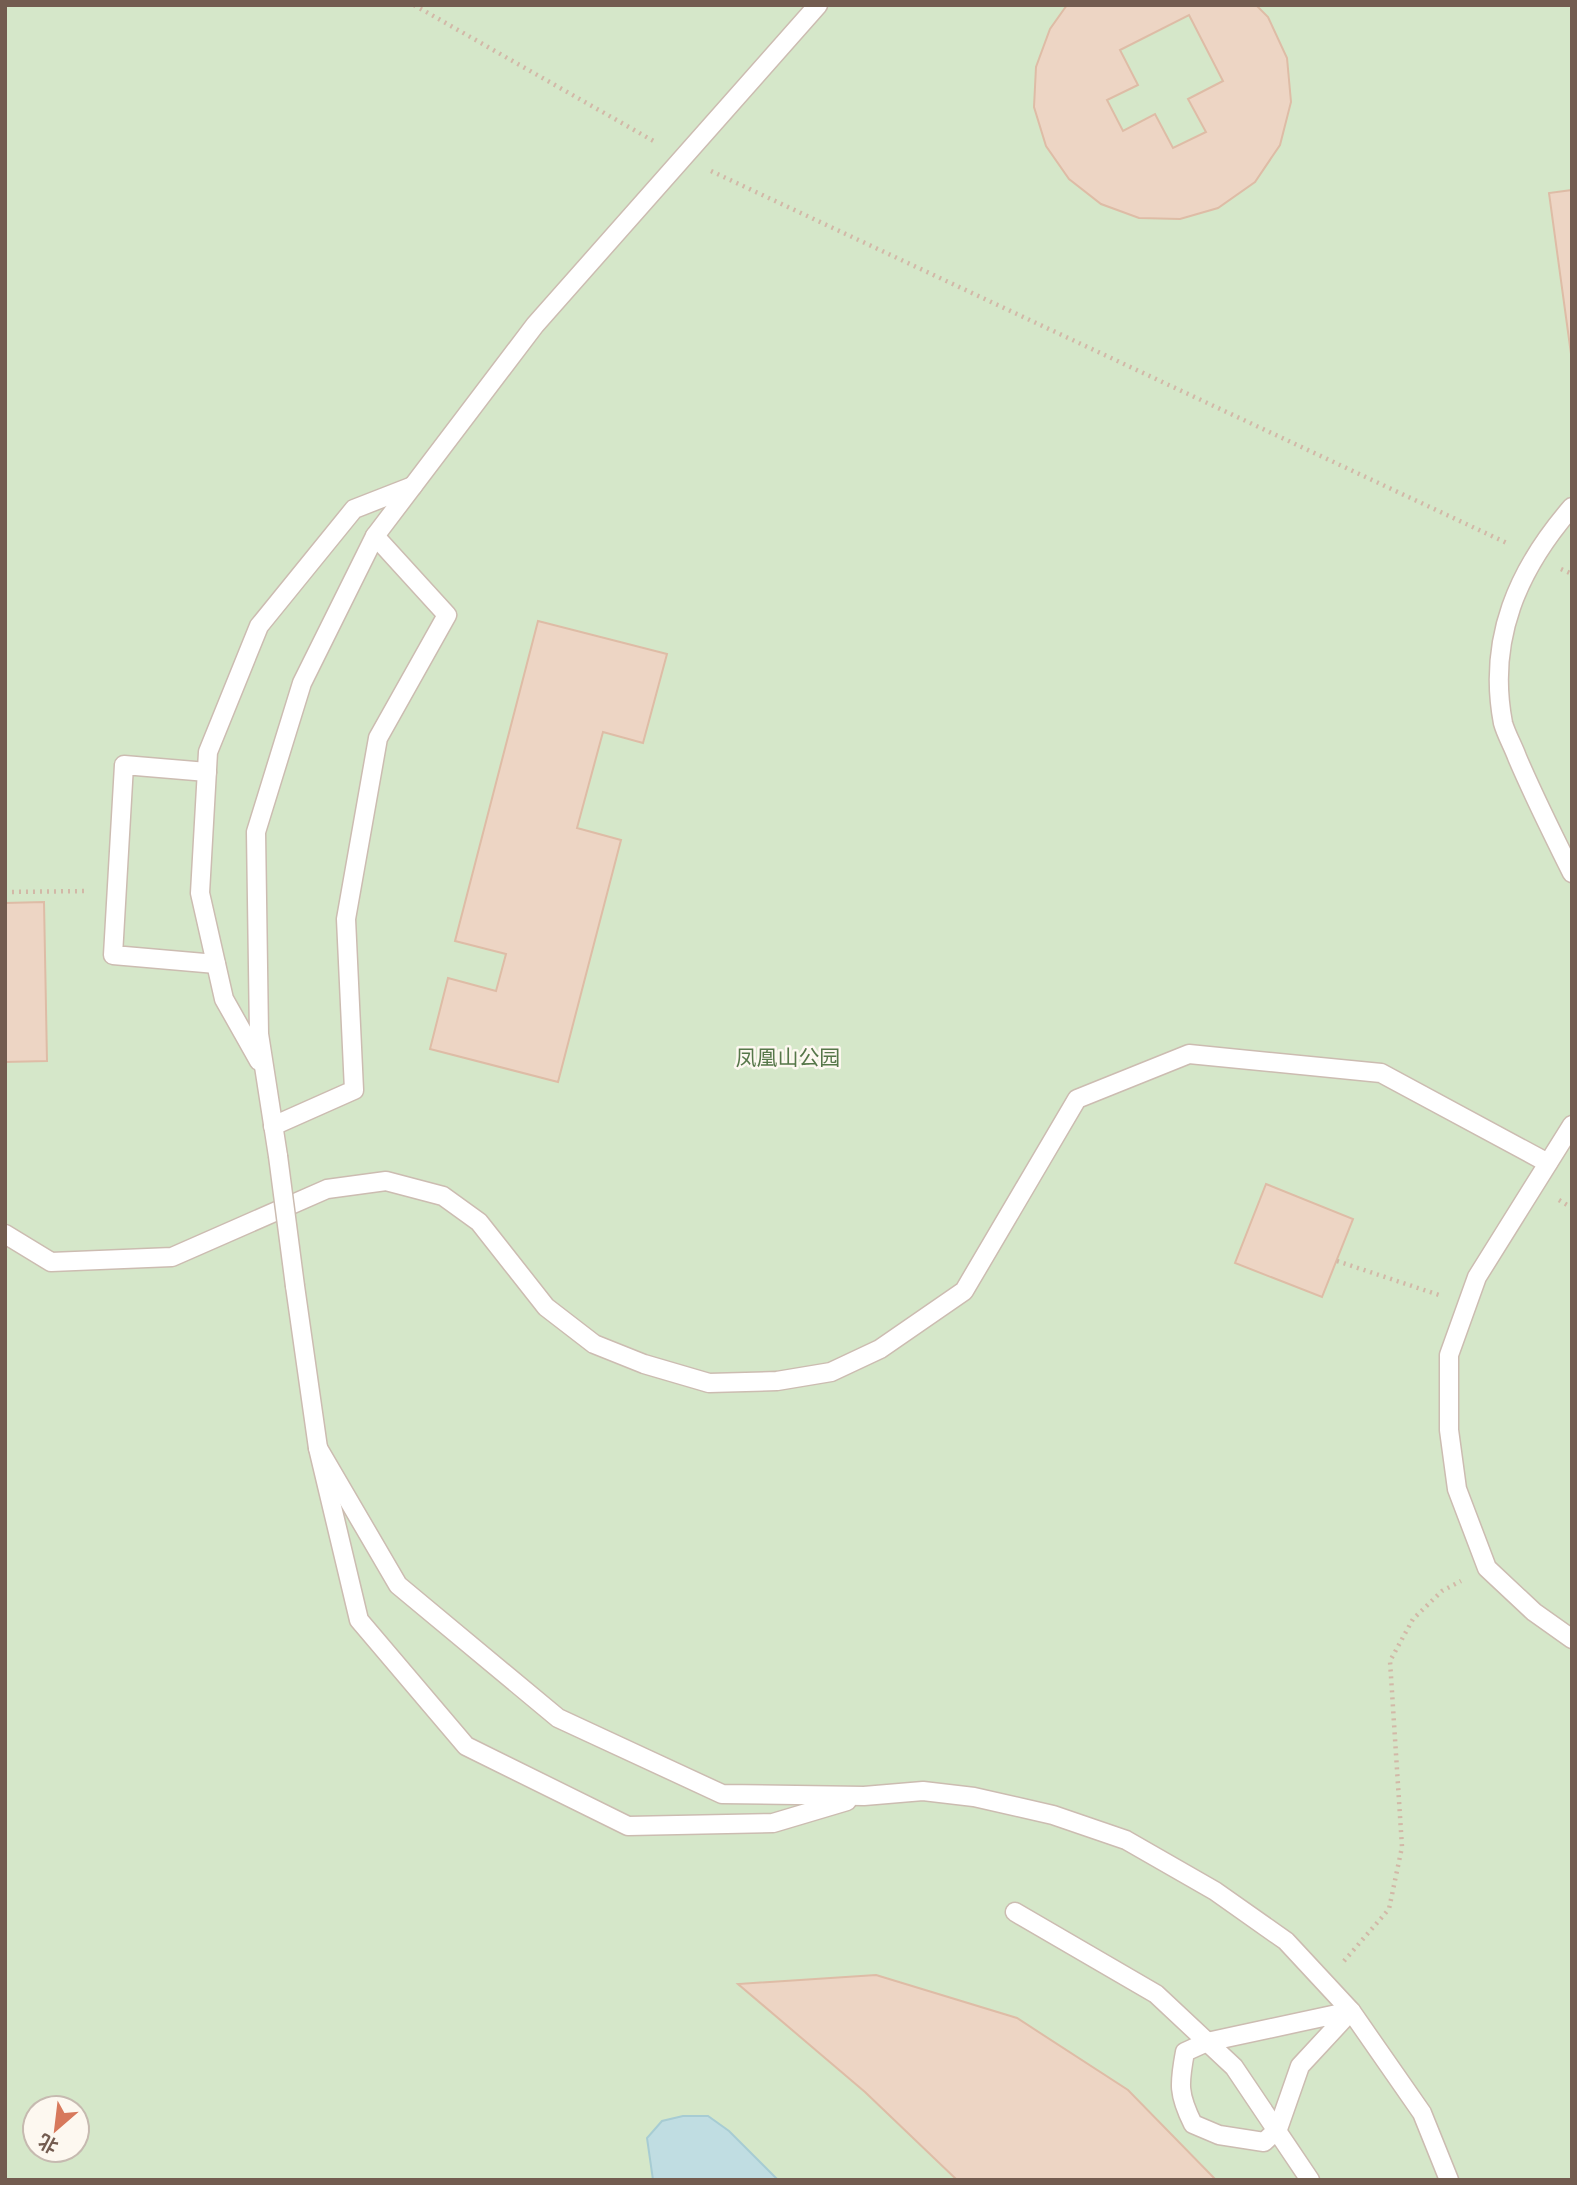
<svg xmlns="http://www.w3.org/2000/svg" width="1577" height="2185" viewBox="0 0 1577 2185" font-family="Poppins,'Noto Sans SC',sans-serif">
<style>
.green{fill:#d5e7c9;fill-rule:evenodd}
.water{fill:#c0dde2;stroke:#a7ccd3;stroke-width:2}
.building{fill:#edd5c4;stroke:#debca6;stroke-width:2;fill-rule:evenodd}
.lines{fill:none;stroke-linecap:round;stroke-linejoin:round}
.lane-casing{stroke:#ccbcb1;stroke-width:21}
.path{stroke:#d2b8a7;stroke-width:4.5;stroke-dasharray:2 5;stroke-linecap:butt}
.lane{stroke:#fff;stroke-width:18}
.lane-bridge-casing{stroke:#ccbcb1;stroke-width:21;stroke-linecap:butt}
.lane-bridge{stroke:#fff;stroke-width:18}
.labels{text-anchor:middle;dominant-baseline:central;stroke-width:5;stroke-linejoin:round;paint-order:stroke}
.park-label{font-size:21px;fill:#567749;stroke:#fdf8f0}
</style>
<rect width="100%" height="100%" fill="#faf4ea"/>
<path class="green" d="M 5,5 L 1572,5 L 1572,2180 L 5,2180 ZM 35,2108 L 77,2108 L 77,2150 L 35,2150 Z"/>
<path class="water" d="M 683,2116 L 708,2116 L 729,2131 L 778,2180 L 653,2180 L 647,2138 L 662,2121 Z"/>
<g class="building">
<path d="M 1067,5 L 1256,5 L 1268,17 L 1287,58 L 1291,102 L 1280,145 L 1255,182 L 1218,208 L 1180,219 L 1139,218 L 1101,204 L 1069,179 L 1046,146 L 1034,107 L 1036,67 L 1050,29 ZM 1189,15 L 1223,81 L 1188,99 L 1206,132 L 1173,148 L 1155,114 L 1123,131 L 1107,100 L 1138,85 L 1120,50 Z"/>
<path d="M 1572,190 L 1572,361 L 1549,193 Z"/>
<path d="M 538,621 L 667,654 L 643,743 L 603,732 L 577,828 L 621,840 L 558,1082 L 430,1049 L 448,978 L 496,991 L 506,954 L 455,941 Z"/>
<path d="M 44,902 L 47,1061 L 5,1062 L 5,903 Z"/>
<path d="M 1266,1184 L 1353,1219 L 1322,1297 L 1235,1263 Z"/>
<path d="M 876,1975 L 1017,2018 L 1128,2090 L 1216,2180 L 957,2180 L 865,2092 L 738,1984 Z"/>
</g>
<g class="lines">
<g class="lane-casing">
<g id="lane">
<path d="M 1572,507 C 1518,569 1487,639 1503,723 C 1506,734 1513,746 1517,757 C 1534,797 1553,835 1572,873"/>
<path d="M 207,772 L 124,765 L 113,955 L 216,964"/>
<path d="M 259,1061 L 224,999 L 200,893 L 208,752 L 259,626 L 354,509 L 413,486"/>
<path d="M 1572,1125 L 1477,1277 L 1449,1355 L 1449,1430 L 1457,1489 L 1487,1568 L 1534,1612 L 1572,1639"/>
<path d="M 273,1126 L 354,1090 L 346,919 L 378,738 L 447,615 L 375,536"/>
<path d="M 278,1156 L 259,1034 L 256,832 L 302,683 L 375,536 L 535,325 L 818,5"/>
<path d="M 5,1234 L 51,1262 L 172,1257 L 327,1189 L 386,1181 L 443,1196 L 479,1222 L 546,1307 L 594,1344 L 644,1364 L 709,1383 L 777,1381 L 831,1372 L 880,1349 L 964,1291 L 1077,1099 L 1189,1054 L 1381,1073 L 1548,1163"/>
<path d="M 295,1286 L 318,1448 L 359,1620 L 466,1746 L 628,1826 L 773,1823 L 847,1801"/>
<path d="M 318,1448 L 398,1585 L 558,1718 L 722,1794 L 864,1796 L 923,1791 L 974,1797 L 1053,1815 L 1126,1840 L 1215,1891 L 1286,1941 L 1351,2011 L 1422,2113 L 1449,2180"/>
<path d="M 1015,1912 L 1156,1994 L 1234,2067 L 1310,2180"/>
<path d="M 1351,2011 L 1300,2066 L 1278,2129 L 1264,2142 L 1219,2135 L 1193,2124 C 1178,2094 1179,2084 1185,2052 L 1207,2042 Z"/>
</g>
</g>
<g class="path">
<path d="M 414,5 L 657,143"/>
<path d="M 711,171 L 1509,544"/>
<path d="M 1561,569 L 1572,574"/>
<path d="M 5,892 L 88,891"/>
<path d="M 1559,1200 L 1572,1208"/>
<path d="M 1337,1261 L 1439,1295"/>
<path d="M 1344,1961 L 1389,1909 L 1402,1847 L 1390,1661 L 1413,1619 L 1442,1591 L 1461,1581"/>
</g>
<use href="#lane" class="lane"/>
<g class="lane-bridge-casing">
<path id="lane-bridge" d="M 278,1156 L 295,1286"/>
</g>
<use href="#lane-bridge" class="lane-bridge"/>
</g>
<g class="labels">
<g class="park-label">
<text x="788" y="1057">凤凰山公园</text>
</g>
</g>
<rect width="1577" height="2185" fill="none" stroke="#735c50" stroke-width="14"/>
<g transform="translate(56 2129) rotate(208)"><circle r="33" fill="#fdf8f0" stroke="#c6bab0" stroke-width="2"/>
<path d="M0-5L12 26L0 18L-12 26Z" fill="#d7795c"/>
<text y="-10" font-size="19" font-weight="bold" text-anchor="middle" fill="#735c50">北</text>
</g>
</svg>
